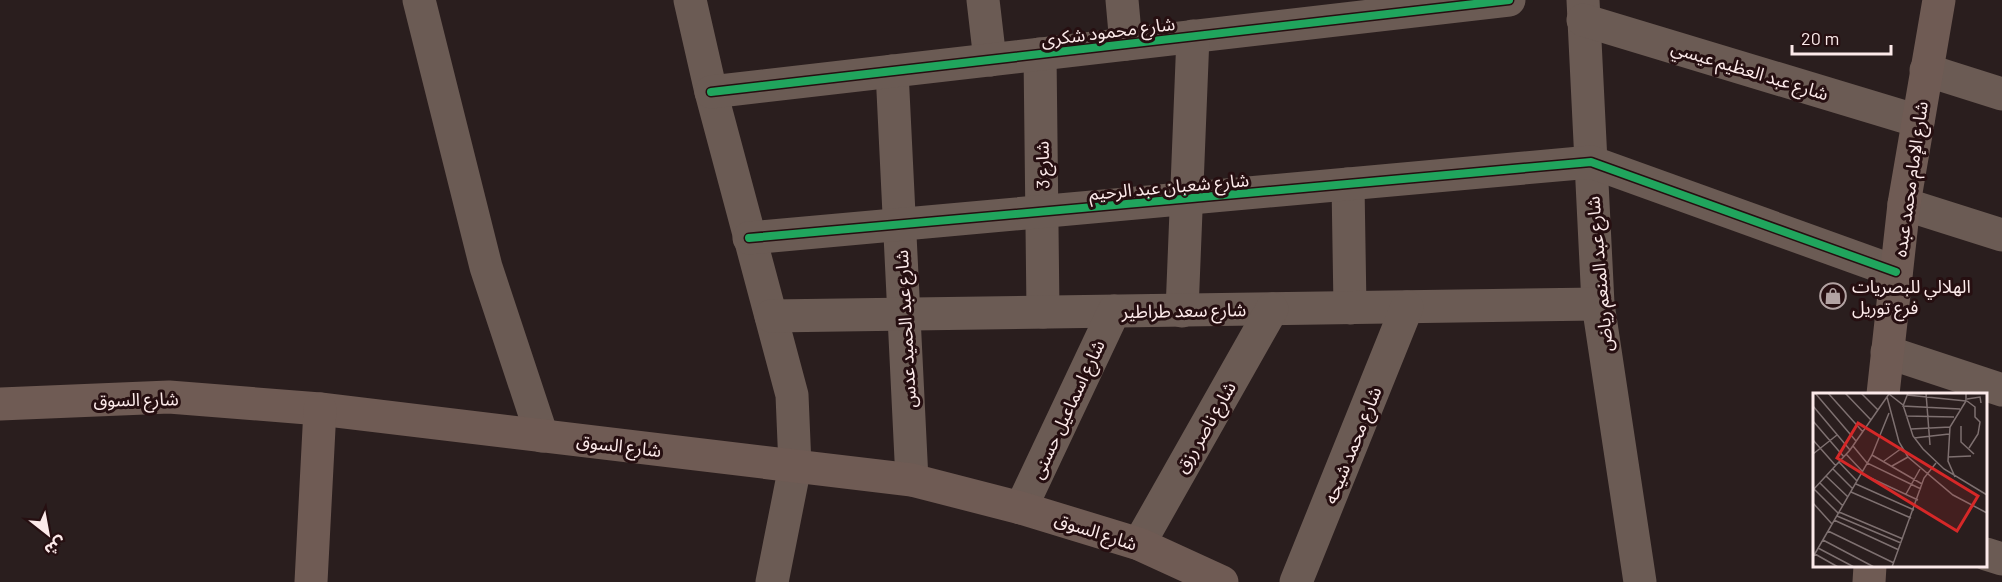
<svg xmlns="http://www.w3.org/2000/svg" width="2002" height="582" viewBox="0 0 2002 582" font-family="Barlow,'Noto Sans Arabic',sans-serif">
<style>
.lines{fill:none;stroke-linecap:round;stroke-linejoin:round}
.minor{stroke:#6b5b54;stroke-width:33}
.major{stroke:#6f5b54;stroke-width:33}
.cycleway-casing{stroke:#260f11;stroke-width:11}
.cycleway{stroke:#20a55d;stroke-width:8}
.labels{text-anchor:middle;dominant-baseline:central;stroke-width:6;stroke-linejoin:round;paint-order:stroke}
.street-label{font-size:18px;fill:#fceaea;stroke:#260f11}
.poi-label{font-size:18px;fill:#fceaea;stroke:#260f11;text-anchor:start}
.inset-road{fill:none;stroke:#7e7070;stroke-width:1.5}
.view{fill:#d62828;fill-opacity:0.15;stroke:#d62828;stroke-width:3}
.inset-edge{fill:none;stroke:#fceaea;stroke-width:3}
</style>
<rect width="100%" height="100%" fill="#2a1e1e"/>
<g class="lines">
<g class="minor">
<path d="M 419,0 L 486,267 L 542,436"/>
<path d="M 690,0 L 711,92 L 792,395 L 795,466 L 772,582"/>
<path d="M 983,0 L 990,60"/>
<path d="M 1122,0 L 1126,44"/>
<path d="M 1583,0 L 1598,304 L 1640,582"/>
<path d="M 1583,20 L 1918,121"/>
<path d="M 1040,54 L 1043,312"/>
<path d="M 1926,70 L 2002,94"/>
<path d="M 892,71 L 912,480"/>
<path d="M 711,92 L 1509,0"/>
<path d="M 1348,184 L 1350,308"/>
<path d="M 1904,204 L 2002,235"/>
<path d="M 749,238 L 1591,162 L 1896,272"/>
<path d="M 1182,311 L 1193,36"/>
<path d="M 771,316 L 1598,304"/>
<path d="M 1887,352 L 2002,390"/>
<path d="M 1021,508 L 1114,311"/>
<path d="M 1139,544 L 1272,309"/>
<path d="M 1986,554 L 2002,559"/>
<path d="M 1296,582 L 1407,307"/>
</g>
<g class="major">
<path d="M 1883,394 L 1904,204 L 1939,0"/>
<path d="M 0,404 L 169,397 L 320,409 L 912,480 L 1021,508 L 1139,544 L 1222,582"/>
<path d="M 311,582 L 320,409"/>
<path d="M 1869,582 L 1870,566"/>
</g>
<g class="cycleway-casing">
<g id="cycleway">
<path d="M 711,92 L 1509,0"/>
<path d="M 749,238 L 1591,162 L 1896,272"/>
</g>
</g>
<use href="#cycleway" class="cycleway"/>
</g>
<defs>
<g id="shop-ring" transform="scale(1.35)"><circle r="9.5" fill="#260f11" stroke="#b2a3a3" stroke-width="1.5"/><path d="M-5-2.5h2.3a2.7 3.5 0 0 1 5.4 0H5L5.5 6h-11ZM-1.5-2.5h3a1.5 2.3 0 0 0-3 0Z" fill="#b2a3a3"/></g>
</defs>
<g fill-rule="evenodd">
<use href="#shop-ring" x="1833" y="296"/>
</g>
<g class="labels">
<g class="street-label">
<text transform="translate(1108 31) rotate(-7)">شارع محمود شكرى</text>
<text transform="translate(1750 70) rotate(17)">شارع عبد العظيم عيسي</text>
<text transform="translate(1042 165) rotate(-91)">شارع 3</text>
<text transform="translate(1910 179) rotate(-82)">شارع الإمام محمد عبده</text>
<text transform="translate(1169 186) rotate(-5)">شارع شعبان عبد الرحيم</text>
<text transform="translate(1599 274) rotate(-95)">شارع عبد المنعم رياض</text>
<text transform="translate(1184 310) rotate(-1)">شارع سعد طراطير</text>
<text transform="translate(905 329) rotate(-93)">شارع عبد الحميد عدس</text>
<text transform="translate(136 399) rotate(-1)">شارع السوق</text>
<text transform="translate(1067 409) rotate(-65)">شارع اسماعيل حسنى</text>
<text transform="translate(1205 427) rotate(-60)">شارع ناصر رزق</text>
<text transform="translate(619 445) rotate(7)">شارع السوق</text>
<text transform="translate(1352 445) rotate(-68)">شارع محمد شيحه</text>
<text transform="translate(1096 531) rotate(18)">شارع السوق</text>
</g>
<g class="poi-label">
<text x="1852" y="286">الهلالي للبصريات<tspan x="1852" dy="21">فرع توريل</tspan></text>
</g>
</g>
<g transform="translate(1813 393)">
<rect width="174" height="174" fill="#2a1e1e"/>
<path class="inset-road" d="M 2,0 L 43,48M 15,0 L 50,39M 32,0 L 58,27M 48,0 L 65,17M 95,0 L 90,13 L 147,16M 113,0 L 117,52M 76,1 L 90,12 L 100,43 L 110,56 L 131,76 L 174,102M 94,2 L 153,8M 74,4 L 86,49 L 95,64 L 140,102 L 174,120M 154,6 L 167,4 L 168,10M 154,8 L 162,14 L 162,24 L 167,29 L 165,41 L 156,55M 0,13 L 37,57M 93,23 L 141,24M 0,28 L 31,64M 148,33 L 148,49 L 161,61M 98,36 L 137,34M 101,45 L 136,41M 0,47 L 23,73M 40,53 L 54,70 L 108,96M 0,61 L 24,42M 33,61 L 50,79M 59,62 L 109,91M 135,64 L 158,63M 71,68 L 89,55M 26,69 L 44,88M 79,73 L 95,64M 20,76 L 40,96M 49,81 L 105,107M 13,83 L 35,104M 142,84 L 135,68 L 137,34 L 153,8 L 153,0M 7,90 L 30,113M 43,91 L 101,117M 1,96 L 25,120M 0,97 L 37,57 L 76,1M 38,99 L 98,125M 93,101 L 107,76M 0,110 L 19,131M 26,119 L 90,146M 24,123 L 88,150M 21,127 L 86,157M 15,138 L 81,170M 10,147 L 61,174M 5,155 L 41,174M 2,161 L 25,174M 0,164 L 59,62 L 76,20M 79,174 L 111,85 L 123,70"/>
<path class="view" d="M 45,30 L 165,103 L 144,138 L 24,65 Z"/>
<rect width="174" height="174" class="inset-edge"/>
</g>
<g transform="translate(48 534) rotate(149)" stroke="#260f11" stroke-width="4.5" paint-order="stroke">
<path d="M0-4.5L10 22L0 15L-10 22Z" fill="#fceaea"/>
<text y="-9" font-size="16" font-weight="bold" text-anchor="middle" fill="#fceaea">ش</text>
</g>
<path d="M1792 45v9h99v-9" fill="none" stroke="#fceaea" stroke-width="3"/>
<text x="1801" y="45" font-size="18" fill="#fceaea" stroke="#260f11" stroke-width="4.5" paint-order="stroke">20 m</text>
</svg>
